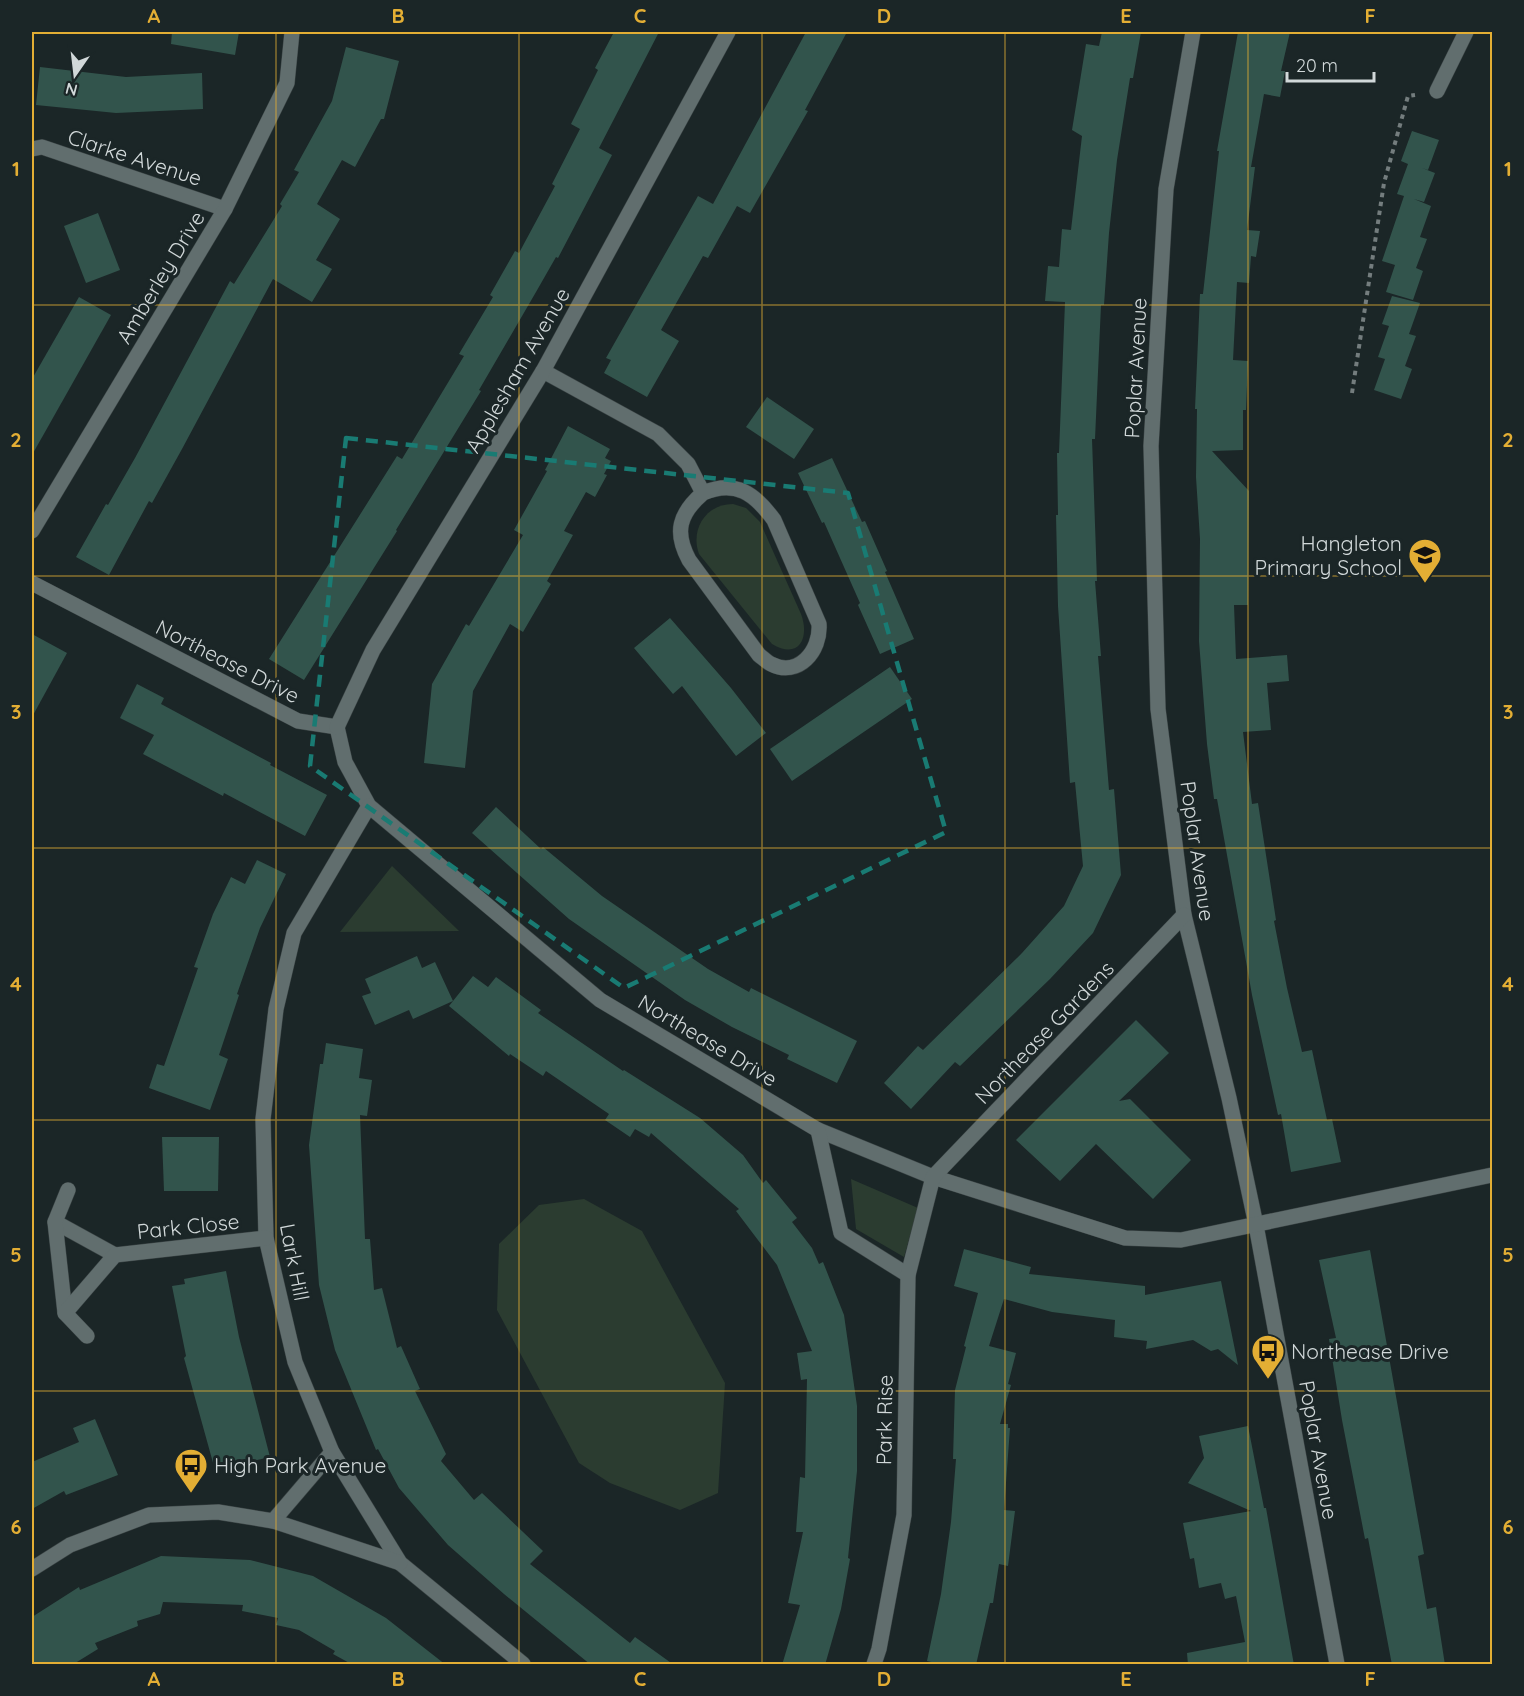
<svg xmlns="http://www.w3.org/2000/svg" width="1524" height="1696" viewBox="0 0 1524 1696" font-family="Quicksand,sans-serif">
<style>
.green{fill:#2b3c30}
.building{fill:#32544c}
.lines{fill:none;stroke-linecap:round;stroke-linejoin:round}
.minor-casing{stroke:#3a4344;stroke-width:16}
.path{stroke:#747d7e;stroke-width:4;stroke-dasharray:4.5 4.5;stroke-linecap:butt}
.minor{stroke:#616e6e;stroke-width:15}
.marked{fill:none;stroke:#197b73;stroke-width:4.5;stroke-dasharray:12 8;stroke-linejoin:round}
.grid{fill:none;stroke:#e3ae34;stroke-width:1.5;stroke-opacity:0.55}
.labels{text-anchor:middle;dominant-baseline:central;stroke-width:6;stroke-linejoin:round;paint-order:stroke}
.street-label{font-size:21px;fill:#d1d8d9;stroke:#1b2627}
.poi-label{font-size:21px;fill:#d1d8d9;stroke:#1b2627;text-anchor:start}
.neatline{fill:none;stroke:#e3ae34;stroke-width:2}
.grid-label{font-size:20px;text-anchor:middle;font-weight:bold;fill:#e3ae34}
</style>
<rect width="100%" height="100%" fill="#1b2627"/>
<g class="green">
<path d="M 733,504 L 746,508 L 760,522 L 801,614 C 810,638 799,660 772,644 L 699,554 C 690,529 706,504 733,504 Z"/>
<path d="M 392,866 L 459,931 L 340,932 Z"/>
<path d="M 851,1179 L 918,1208 L 904,1257 L 856,1229 Z"/>
<path d="M 584,1199 L 642,1231 L 725,1383 L 718,1493 L 680,1510 L 610,1483 L 579,1463 L 497,1310 L 499,1244 L 539,1205 Z"/>
</g>
<g class="building">
<path d="M 172,32 L 239,32 L 235,55 L 171,44 Z"/>
<path d="M 614,32 L 659,32 L 599,148 L 612,155 L 558,258 L 556,257 L 536,292 L 479,390 L 481,391 L 396,530 L 397,531 L 304,680 L 269,659 L 397,456 L 402,459 L 464,356 L 459,354 L 493,297 L 490,295 L 515,251 L 519,253 L 555,186 L 552,184 L 580,129 L 571,124 L 598,70 L 595,68 Z"/>
<path d="M 806,32 L 847,32 L 805,110 L 808,111 L 750,213 L 737,206 L 708,258 L 703,256 L 661,330 L 679,341 L 647,397 L 604,373 L 611,360 L 606,358 L 698,196 L 713,204 Z"/>
<path d="M 1102,32 L 1141,32 L 1133,78 L 1130,78 L 1117,160 L 1109,233 L 1104,305 L 1101,305 L 1095,439 L 1092,439 L 1097,581 L 1095,581 L 1101,656 L 1098,656 L 1109,790 L 1114,789 L 1121,875 L 1093,933 L 1050,979 L 960,1066 L 955,1062 L 911,1109 L 884,1083 L 918,1046 L 923,1050 L 1022,953 L 1064,906 L 1083,866 L 1075,782 L 1070,783 L 1058,606 L 1056,515 L 1058,515 L 1057,453 L 1059,453 L 1065,302 L 1045,301 L 1048,266 L 1059,267 L 1062,229 L 1071,230 L 1082,136 L 1072,130 L 1086,44 L 1099,46 Z"/>
<path d="M 1238,32 L 1290,32 L 1281,71 L 1285,71 L 1280,97 L 1264,94 L 1251,167 L 1255,167 L 1247,230 L 1260,231 L 1256,257 L 1251,256 L 1249,283 L 1237,282 L 1233,360 L 1248,361 L 1246,410 L 1243,410 L 1243,450 L 1212,451 L 1249,491 L 1248,605 L 1234,605 L 1236,659 L 1287,655 L 1289,681 L 1267,683 L 1271,730 L 1243,732 L 1252,804 L 1258,803 L 1276,920 L 1274,921 L 1287,988 L 1302,1052 L 1312,1050 L 1327,1120 L 1332,1119 L 1341,1162 L 1291,1172 L 1281,1114 L 1278,1115 L 1252,995 L 1217,799 L 1214,799 L 1207,744 L 1199,641 L 1200,539 L 1196,477 L 1197,409 L 1195,409 L 1200,294 L 1203,294 L 1219,151 L 1217,151 Z"/>
<path d="M 346,47 L 399,61 L 384,119 L 381,119 L 355,167 L 342,160 L 317,204 L 340,219 L 316,260 L 332,269 L 312,302 L 273,279 L 182,449 L 152,503 L 149,501 L 109,575 L 76,557 L 106,504 L 108,505 L 135,458 L 230,281 L 234,284 L 282,206 L 280,204 L 299,172 L 294,170 L 332,101 Z"/>
<path d="M 40,67 L 126,77 L 202,73 L 203,109 L 116,113 L 36,105 Z"/>
<path d="M 1412,131 L 1439,140 L 1428,170 L 1422,168 L 1435,173 L 1424,202 L 1414,199 L 1431,206 L 1420,237 L 1427,239 L 1416,268 L 1423,271 L 1413,300 L 1386,292 L 1395,265 L 1382,261 L 1404,196 L 1397,194 L 1408,164 L 1401,161 Z"/>
<path d="M 98,213 L 120,270 L 86,283 L 64,226 Z"/>
<path d="M 1392,296 L 1420,303 L 1409,334 L 1416,336 L 1405,366 L 1412,369 L 1401,399 L 1374,390 L 1385,359 L 1378,357 L 1389,326 L 1382,324 Z"/>
<path d="M 79,297 L 111,315 L 32,455 L 32,379 Z"/>
<path d="M 767,397 L 814,429 L 794,459 L 746,427 Z"/>
<path d="M 568,426 L 610,449 L 605,458 L 611,461 L 604,474 L 607,475 L 595,497 L 586,492 L 564,531 L 573,535 L 547,581 L 551,584 L 523,632 L 510,624 L 473,691 L 465,768 L 424,763 L 432,684 L 466,624 L 469,626 L 523,535 L 514,530 L 547,471 L 545,470 Z"/>
<path d="M 832,458 L 862,522 L 865,521 L 887,571 L 885,572 L 914,639 L 880,654 L 858,605 L 860,603 L 824,522 L 822,523 L 798,473 Z"/>
<path d="M 670,618 L 731,688 L 766,733 L 736,756 L 682,686 L 673,694 L 634,648 Z"/>
<path d="M 32,634 L 67,653 L 32,717 Z"/>
<path d="M 890,667 L 912,699 L 792,781 L 770,749 Z"/>
<path d="M 137,684 L 164,698 L 161,704 L 271,763 L 270,765 L 327,795 L 305,836 L 224,793 L 223,796 L 143,754 L 154,735 L 120,718 Z"/>
<path d="M 496,807 L 541,849 L 543,847 L 602,896 L 708,969 L 749,992 L 751,988 L 857,1041 L 837,1083 L 787,1059 L 789,1055 L 732,1027 L 685,1000 L 569,919 L 472,833 Z"/>
<path d="M 257,860 L 286,874 L 260,928 L 237,994 L 239,995 L 219,1055 L 228,1059 L 210,1110 L 149,1088 L 157,1064 L 164,1066 L 198,968 L 194,967 L 213,914 L 231,877 L 245,884 Z"/>
<path d="M 417,956 L 422,968 L 435,962 L 453,1001 L 413,1019 L 409,1010 L 375,1025 L 362,996 L 371,993 L 365,979 Z"/>
<path d="M 473,976 L 488,987 L 496,977 L 541,1010 L 538,1013 L 623,1071 L 624,1070 L 700,1118 L 743,1155 L 763,1183 L 766,1180 L 797,1218 L 792,1222 L 812,1248 L 819,1264 L 823,1262 L 844,1315 L 857,1406 L 857,1471 L 848,1558 L 850,1559 L 841,1609 L 825,1665 L 782,1665 L 800,1605 L 788,1603 L 803,1532 L 796,1532 L 800,1477 L 805,1478 L 807,1379 L 801,1380 L 797,1353 L 812,1351 L 777,1265 L 736,1211 L 739,1209 L 651,1133 L 649,1137 L 635,1129 L 630,1137 L 605,1120 L 609,1114 L 546,1071 L 543,1076 L 510,1054 L 509,1056 L 449,1006 Z"/>
<path d="M 1136,1020 L 1169,1053 L 1119,1101 L 1130,1099 L 1191,1160 L 1153,1199 L 1096,1144 L 1060,1181 L 1016,1140 Z"/>
<path d="M 326,1043 L 363,1049 L 359,1078 L 372,1080 L 367,1116 L 360,1115 L 365,1239 L 370,1239 L 374,1290 L 382,1288 L 397,1348 L 401,1346 L 420,1389 L 415,1391 L 446,1454 L 441,1461 L 474,1500 L 482,1493 L 543,1551 L 530,1564 L 630,1643 L 635,1637 L 674,1665 L 591,1665 L 504,1594 L 448,1545 L 399,1488 L 378,1449 L 376,1450 L 335,1350 L 319,1285 L 309,1145 L 320,1064 L 323,1064 Z"/>
<path d="M 162,1137 L 219,1137 L 218,1191 L 164,1191 Z"/>
<path d="M 964,1249 L 1031,1267 L 1029,1274 L 1145,1286 L 1145,1295 L 1221,1281 L 1238,1365 L 1218,1349 L 1211,1351 L 1193,1340 L 1146,1349 L 1147,1341 L 1114,1337 L 1115,1320 L 1052,1312 L 1004,1299 L 989,1346 L 1016,1353 L 1008,1384 L 1011,1385 L 1000,1424 L 1008,1424 L 1008,1428 L 1010,1428 L 1004,1510 L 1015,1511 L 1008,1566 L 999,1564 L 993,1603 L 990,1603 L 976,1665 L 944,1665 L 927,1661 L 941,1594 L 951,1522 L 956,1459 L 953,1459 L 955,1390 L 966,1347 L 964,1346 L 978,1293 L 954,1286 Z"/>
<path d="M 1370,1250 L 1424,1554 L 1418,1556 L 1427,1609 L 1436,1607 L 1445,1665 L 1392,1665 L 1368,1538 L 1365,1539 L 1342,1420 L 1329,1339 L 1336,1338 L 1319,1260 Z"/>
<path d="M 226,1271 L 239,1337 L 270,1457 L 215,1470 L 184,1358 L 186,1356 L 172,1286 L 185,1284 L 184,1279 Z"/>
<path d="M 95,1419 L 118,1475 L 66,1495 L 64,1491 L 32,1509 L 32,1462 L 79,1442 L 73,1428 Z"/>
<path d="M 1248,1426 L 1264,1508 L 1266,1508 L 1294,1665 L 1188,1665 L 1187,1653 L 1245,1642 L 1236,1596 L 1225,1599 L 1221,1583 L 1199,1588 L 1194,1558 L 1190,1559 L 1183,1523 L 1251,1511 L 1188,1483 L 1204,1458 L 1199,1436 Z"/>
<path d="M 161,1556 L 250,1560 L 313,1576 L 386,1618 L 446,1665 L 353,1665 L 333,1654 L 335,1651 L 299,1630 L 276,1625 L 278,1618 L 242,1611 L 243,1605 L 163,1602 L 160,1614 L 137,1621 L 138,1626 L 95,1643 L 98,1649 L 72,1665 L 32,1665 L 32,1617 L 79,1587 L 80,1590 Z"/>
</g>
<g class="lines">
<g class="minor-casing">
<g id="minor">
<path d="M 1193,32 L 1166,189 L 1151,446 L 1158,709 L 1184,915 L 1229,1098 L 1256,1225 L 1337,1664"/>
<path d="M 1437,91 L 1466,32"/>
<path d="M 32,149 L 42,147 L 225,209"/>
<path d="M 543,371 L 658,434 L 688,464 L 703,493 C 736,479 755,494 774,520 L 819,624 C 821,651 798,678 771,664 C 767,662 763,658 759,655 L 689,560 C 674,532 679,514 703,493"/>
<path d="M 32,531 L 225,209 L 287,83 L 292,32"/>
<path d="M 32,583 L 298,721 L 337,727"/>
<path d="M 337,727 L 345,762 L 369,806 L 600,1000 L 818,1130 L 933,1177 L 1125,1238 L 1181,1240 L 1492,1175"/>
<path d="M 337,727 L 373,650 L 543,371 L 728,32"/>
<path d="M 369,806 L 294,933 L 276,1009 L 263,1119 L 266,1238 L 295,1362 L 332,1452 L 400,1563 L 523,1664"/>
<path d="M 818,1130 L 841,1233 L 908,1275"/>
<path d="M 55,1222 L 115,1255"/>
<path d="M 65,1313 L 55,1222 L 68,1190"/>
<path d="M 87,1336 L 65,1313 L 115,1255 L 266,1238"/>
<path d="M 273,1521 L 332,1452"/>
<path d="M 32,1569 L 70,1545 L 149,1515 L 218,1512 L 273,1521 L 400,1563"/>
<path d="M 874,1664 L 879,1649 L 904,1515 L 908,1275 L 933,1177 L 1184,915"/>
</g>
</g>
<path class="path" d="M 1352,393 L 1384,183 L 1408,96 L 1415,95"/>
<use href="#minor" class="minor"/>
</g>
<path class="marked" d="M 346,438 L 848,493 L 946,832 L 624,988 L 310,766 Z"/>
<path class="grid" d="M 276,32 L 276,1664M 519,32 L 519,1664M 762,32 L 762,1664M 1005,32 L 1005,1664M 1248,32 L 1248,1664M 32,305 L 1492,305M 32,576 L 1492,576M 32,848 L 1492,848M 32,1120 L 1492,1120M 32,1391 L 1492,1391"/>
<defs>
<g id="school-pin" transform="scale(1.725)"><path d="M0 17L-7.5 6A9.5 9.5 0 1 1 7.5 6Z" fill="#e3ae34" stroke="#1b2627"/><path d="M0-5L7-2L0 1L-7-2ZM-4 1L0 2.5L4 1V4Q0 6-4 4Z" fill="#111"/></g>
<g id="bus-pin" transform="scale(1.725)"><path d="M0 17L-7.5 6A9.5 9.5 0 1 1 7.5 6Z" fill="#e3ae34" stroke="#1b2627"/><path d="M-5-6H5V4H4V6H2V4H-2V6H-4V4H-5ZM-3.5-4V0h7V-4ZM-3.5 1.2v1.5H-2V1.2ZM2 1.2v1.5H3.5V1.2Z" fill="#111"/></g>
</defs>
<g fill-rule="evenodd">
<use href="#school-pin" x="1425" y="555"/>
<use href="#bus-pin" x="1268" y="1351"/>
<use href="#bus-pin" x="191" y="1465"/>
</g>
<g class="labels">
<g class="street-label">
<text transform="translate(135 157) rotate(18)">Clarke Avenue</text>
<text transform="translate(160 277) rotate(-59)">Amberley Drive</text>
<text transform="translate(1135 368) rotate(-87)">Poplar Avenue</text>
<text transform="translate(517 370) rotate(-60)">Applesham Avenue</text>
<text transform="translate(228 661) rotate(27)">Northease Drive</text>
<text transform="translate(1198 851) rotate(82)">Poplar Avenue</text>
<text transform="translate(1044 1032) rotate(-46)">Northease Gardens</text>
<text transform="translate(708 1040) rotate(31)">Northease Drive</text>
<text transform="translate(188 1226) rotate(-6)">Park Close</text>
<text transform="translate(295 1262) rotate(79)">Lark Hill</text>
<text transform="translate(884 1420) rotate(-89)">Park Rise</text>
<text transform="translate(1319 1450) rotate(80)">Poplar Avenue</text>
</g>
<g class="poi-label">
<text x="1402" y="543" text-anchor="end">Hangleton<tspan x="1402" dy="24">Primary School</tspan></text>
<text x="1291" y="1351">Northease Drive</text>
<text x="214" y="1465">High Park Avenue</text>
</g>
</g>
<rect width="1524" height="1696" fill="none" stroke="#1b2627" stroke-width="66"/>
<g transform="translate(75 75) rotate(194)" stroke="#1b2627" stroke-width="4.5" paint-order="stroke">
<path d="M0-4.5L10 22L0 15L-10 22Z" fill="#d1d8d9"/>
<text y="-9" font-size="16" font-weight="bold" text-anchor="middle" fill="#d1d8d9">N</text>
</g>
<path d="M1287 72v9h87v-9" fill="none" stroke="#d1d8d9" stroke-width="3"/>
<text x="1296" y="72" font-size="18" fill="#d1d8d9" stroke="#1b2627" stroke-width="4.5" paint-order="stroke">20 m</text>
<rect x="33" y="33" width="1458" height="1630" class="neatline"/>
<g class="grid-label">
<text x="154" y="23">A</text>
<text x="398" y="23">B</text>
<text x="640" y="23">C</text>
<text x="884" y="23">D</text>
<text x="1126" y="23">E</text>
<text x="1370" y="23">F</text>
<text x="16" y="176">1</text>
<text x="1508" y="176">1</text>
<text x="16" y="447">2</text>
<text x="1508" y="447">2</text>
<text x="16" y="719">3</text>
<text x="1508" y="719">3</text>
<text x="16" y="991">4</text>
<text x="1508" y="991">4</text>
<text x="16" y="1262">5</text>
<text x="1508" y="1262">5</text>
<text x="16" y="1534">6</text>
<text x="1508" y="1534">6</text>
<text x="154" y="1686">A</text>
<text x="398" y="1686">B</text>
<text x="640" y="1686">C</text>
<text x="884" y="1686">D</text>
<text x="1126" y="1686">E</text>
<text x="1370" y="1686">F</text>
</g>
</svg>
